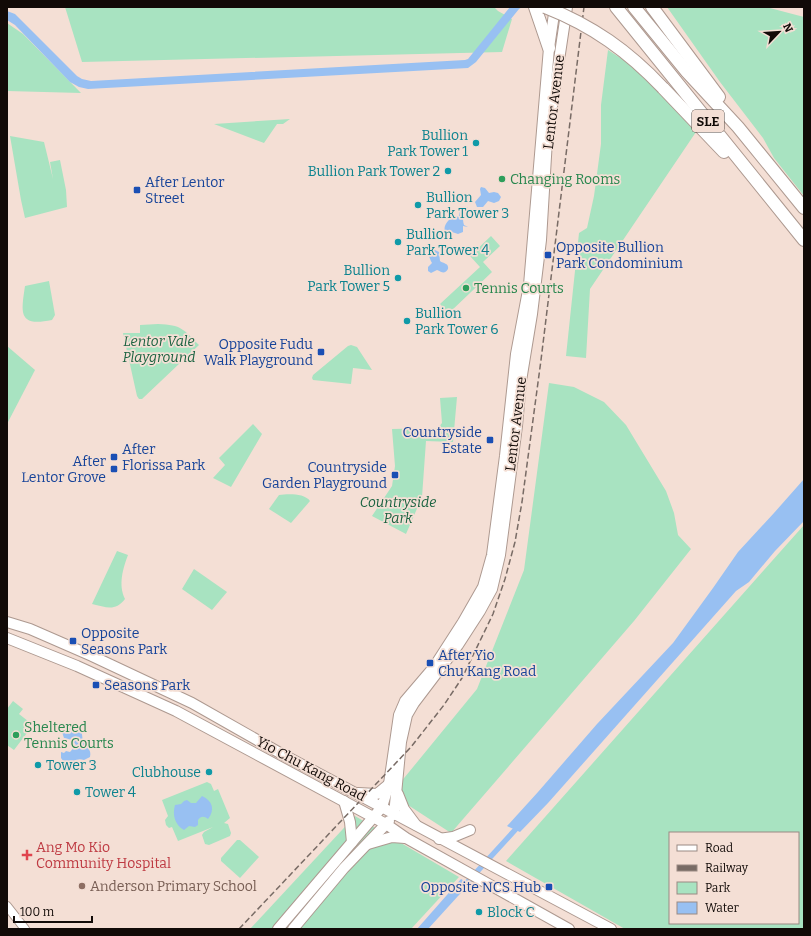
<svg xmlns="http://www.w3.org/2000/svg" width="811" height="936" viewBox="0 0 811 936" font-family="Bitter,serif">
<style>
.green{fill:#a8e3c1;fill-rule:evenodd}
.water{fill:#98c0f2}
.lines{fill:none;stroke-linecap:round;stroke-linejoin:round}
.canal{stroke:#98c0f2;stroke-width:5.5}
.minor-casing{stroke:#ad9990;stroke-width:10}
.major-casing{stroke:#ad9990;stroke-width:12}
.highway-casing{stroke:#ad9990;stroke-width:14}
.minor{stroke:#fff;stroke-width:8}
.major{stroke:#fff;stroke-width:10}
.highway{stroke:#fff;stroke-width:12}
.rail{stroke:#786b65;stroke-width:1.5;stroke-dasharray:6 3;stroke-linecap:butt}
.highway-bridge-casing{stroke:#ad9990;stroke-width:14;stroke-linecap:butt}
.highway-bridge{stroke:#fff;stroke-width:12}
.culture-dot{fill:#0f9aa8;stroke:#f4dfd5;stroke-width:1.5}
.leisure-dot{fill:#2e9e5b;stroke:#f4dfd5;stroke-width:1.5}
.transit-dot{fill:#1a4fb4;stroke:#f4dfd5;stroke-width:1.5}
.health-dot{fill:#e0444e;stroke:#f4dfd5;stroke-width:1.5}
.education-dot{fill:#8d6e63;stroke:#f4dfd5;stroke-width:1.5}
.labels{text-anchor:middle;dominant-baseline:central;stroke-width:3.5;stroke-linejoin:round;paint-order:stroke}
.shield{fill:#f4dfd5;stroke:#554a45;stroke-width:1}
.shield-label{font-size:13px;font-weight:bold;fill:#110a07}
.street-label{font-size:14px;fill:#110a07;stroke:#f4dfd5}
.culture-label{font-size:14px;fill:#0d838f;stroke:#f4dfd5;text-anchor:start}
.leisure-label{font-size:14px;fill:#27864d;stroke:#f4dfd5;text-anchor:start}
.transit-label{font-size:14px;fill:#164399;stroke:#f4dfd5;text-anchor:start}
.park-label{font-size:14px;font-style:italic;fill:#1b6341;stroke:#f4dfd5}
.health-label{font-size:14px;fill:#be3a42;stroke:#f4dfd5;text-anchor:start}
.education-label{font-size:14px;fill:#785e54;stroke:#f4dfd5;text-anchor:start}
</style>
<rect width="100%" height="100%" fill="#f4dfd5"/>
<g class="green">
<path d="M 65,7 L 494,7 L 498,11 L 512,19 L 502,52 L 82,62 Z"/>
<path d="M 667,7 L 766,7 L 804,17 L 804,196 L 774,158 L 763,138 L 720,82 Z"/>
<path d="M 7,23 L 23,34 L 81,93 L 7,91 Z"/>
<path d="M 608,50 L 636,68 L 696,132 L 590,289 L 586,358 L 566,356 L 579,233 L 587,228 L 594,196 L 601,144 L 601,105 Z"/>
<path d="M 290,119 L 283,124 L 277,124 L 264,143 L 214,124 Z"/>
<path d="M 10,136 L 44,142 L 53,179 L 50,162 L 60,160 L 66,190 L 67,207 L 25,218 L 21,200 Z"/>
<path d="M 491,236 L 500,246 L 483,262 L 492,272 L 449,313 L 440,304 L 480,267 L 470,256 Z"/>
<path d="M 49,281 L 55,315 L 52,320 C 18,327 21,313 25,286 Z"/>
<path d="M 158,324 C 182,325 183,329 199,345 L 142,399 L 139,399 L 137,396 L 123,333 L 140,333 L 140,325 Z"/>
<path d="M 351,345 L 357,347 L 372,370 L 353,368 L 351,384 L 313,380 L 312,378 L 313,375 L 348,346 Z"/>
<path d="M 7,346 L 35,370 L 7,424 Z"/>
<path d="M 549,383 L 574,387 L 604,402 L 626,425 L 666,491 L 674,513 L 678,535 L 691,549 L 634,621 L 451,833 L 391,794 L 477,689 L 524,570 Z"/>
<path d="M 457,397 L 453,442 L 426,441 L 422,497 L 406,534 L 372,516 L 392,486 L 395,466 L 392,429 L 438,428 L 442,423 L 440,398 Z"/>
<path d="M 253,424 L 262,434 L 231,487 L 213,478 L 225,465 L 219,458 Z"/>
<path d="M 279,495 C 288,494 304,493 310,501 L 291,523 L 269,509 Z"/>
<path d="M 804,525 L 804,929 L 625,929 L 506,861 ZM 670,833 L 798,833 L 798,923 L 670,923 Z"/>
<path d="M 117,551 L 128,555 C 123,568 118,585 125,599 C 115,612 106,607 92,604 Z"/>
<path d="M 194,569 L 227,592 L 212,610 L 182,589 Z"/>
<path d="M 13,701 L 23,709 L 19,714 L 33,725 L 14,750 L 7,745 L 7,709 Z"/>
<path d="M 207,782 L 211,784 L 214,791 L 218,789 L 230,818 L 224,823 L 228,824 L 231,833 L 230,836 L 209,845 L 205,844 L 202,835 L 204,832 L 213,827 L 178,841 L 172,827 L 169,828 L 166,825 L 165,820 L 168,816 L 162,800 Z"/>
<path d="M 355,816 L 459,877 L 411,929 L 250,929 Z"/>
<path d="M 237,840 L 240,840 L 259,857 L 240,878 L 221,861 L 221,858 Z"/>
</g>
<g class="water">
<path d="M 510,7 L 522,7 L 519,9 L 476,62 L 468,68 L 88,89 L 79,87 L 70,82 L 15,25 L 7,20 L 7,11 L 15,14 L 77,76 L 82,79 L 91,81 L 465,60 L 468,59 Z"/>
<path d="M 481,187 L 485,188 L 489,193 L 494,192 L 498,193 L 501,197 L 499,201 L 494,203 L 488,201 L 483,207 L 477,207 L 475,202 L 481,195 L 480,189 Z"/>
<path d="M 464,207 L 468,207 C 463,212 462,218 464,225 L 468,227 L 463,226 L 463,232 L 458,234 L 452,232 L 445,232 C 443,225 448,220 454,216 L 459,217 L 460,210 Z"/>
<path d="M 435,250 L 439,252 L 440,261 C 444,264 449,263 448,269 C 444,275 442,272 437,270 L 431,273 L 428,271 L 428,267 L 432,263 C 429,257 426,251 435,250 Z"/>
<path d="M 804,479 L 804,521 L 775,551 L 749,582 L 736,591 L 548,803 L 520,832 L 507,826 L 538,792 L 597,724 L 673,643 L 713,588 L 738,552 L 774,513 Z"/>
<path d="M 75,725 L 81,727 C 82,732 82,737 83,741 C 86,748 92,749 90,757 L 84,760 C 77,757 72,763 64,762 L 61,758 L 61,752 L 64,753 L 66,751 L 70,752 L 76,745 L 72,740 L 64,738 L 62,732 Z"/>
<path d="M 202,796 C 213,801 215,810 208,819 C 204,816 201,816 198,820 L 198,825 L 195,827 L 189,826 L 184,830 C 175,825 172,815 175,805 L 181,804 L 184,801 L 187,800 L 191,803 L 196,803 Z"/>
<path d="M 461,879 L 469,884 L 428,929 L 417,929 Z"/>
</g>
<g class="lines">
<path class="canal" d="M 462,888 L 515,830"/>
<g class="minor-casing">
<path id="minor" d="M 7,906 L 25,929"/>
</g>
<g class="major-casing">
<g id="major">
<path d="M 7,622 L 30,629 L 92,656 L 192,703 L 280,753 L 611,929"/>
<path d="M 7,638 L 77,666 L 176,711 L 386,824 L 406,838 L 569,929"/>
<path d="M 358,793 L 377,794 L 389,784"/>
<path d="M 398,794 L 404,809 L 416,825"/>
<path d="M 344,801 L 350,822 L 352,842"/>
<path d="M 394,815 L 401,742 L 407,715 L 414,703 L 458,645 L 480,611 L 492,589 L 500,555 L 517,426 L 521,381 L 532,314 L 541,240 L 547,140 L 567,7"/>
<path d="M 439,839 L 453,837 L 470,830"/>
<path d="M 368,844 L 392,837 L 405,838"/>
<path d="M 278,929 L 382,807 L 389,784 L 399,715 L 405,701 L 434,667 L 463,622 L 483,587 L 492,555 L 505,456 L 516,354 L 529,285 L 549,48 L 555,7"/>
<path d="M 293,929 L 344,868 L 389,821"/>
</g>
</g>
<g class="highway-casing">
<g id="highway">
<path d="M 535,7 L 549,48"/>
<path d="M 616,7 L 804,240"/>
<path d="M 634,7 L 687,72 L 738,127 L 804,208"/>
<path d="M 652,7 L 719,97"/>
<path d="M 663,88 L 724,152"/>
</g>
</g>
<use href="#minor" class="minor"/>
<use href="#major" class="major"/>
<use href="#highway" class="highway"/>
<path class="rail" d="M 239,929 L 411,747 L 444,705 L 462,678 L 493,614 L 505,579 L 515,542 L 522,502 L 541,360 L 584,7"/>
<g class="highway-bridge-casing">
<path id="highway-bridge" d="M 545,7 C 593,26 628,51 663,88"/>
</g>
<use href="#highway-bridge" class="highway-bridge"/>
</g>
<g class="culture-dot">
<circle cx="476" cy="143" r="4"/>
<circle cx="448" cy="171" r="4"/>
<circle cx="418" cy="205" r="4"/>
<circle cx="398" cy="242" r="4"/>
<circle cx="398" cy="278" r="4"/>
<circle cx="407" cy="321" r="4"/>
<circle cx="38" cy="765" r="4"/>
<circle cx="209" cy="772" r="4"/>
<circle cx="77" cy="792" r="4"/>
<circle cx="479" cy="912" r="4"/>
</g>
<g class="leisure-dot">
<circle cx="502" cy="179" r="4"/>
<circle cx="466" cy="288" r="4"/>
<circle cx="16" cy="735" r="4"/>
</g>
<g class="transit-dot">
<rect x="133" y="186" width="8" height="8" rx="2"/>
<rect x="544" y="251" width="8" height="8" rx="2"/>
<rect x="317" y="348" width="8" height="8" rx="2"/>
<rect x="486" y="436" width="8" height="8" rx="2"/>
<rect x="110" y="453" width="8" height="8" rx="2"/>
<rect x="110" y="465" width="8" height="8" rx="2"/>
<rect x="391" y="471" width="8" height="8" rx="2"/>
<rect x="69" y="637" width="8" height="8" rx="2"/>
<rect x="426" y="659" width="8" height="8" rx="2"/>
<rect x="92" y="681" width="8" height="8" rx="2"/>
<rect x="545" y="883" width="8" height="8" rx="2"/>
</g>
<path class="health-dot" d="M25 849h4v4h4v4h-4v4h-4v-4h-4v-4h4z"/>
<circle class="education-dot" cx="82" cy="886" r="4"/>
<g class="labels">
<rect class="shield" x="692" y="110" width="32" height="22" rx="3"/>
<g class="shield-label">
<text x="708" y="121">SLE</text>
</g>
<g class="street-label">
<text transform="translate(554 102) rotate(-83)">Lentor Avenue</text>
<text transform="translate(516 424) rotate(-83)">Lentor Avenue</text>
<text transform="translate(311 769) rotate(28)">Yio Chu Kang Road</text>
</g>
<g class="culture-label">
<text x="468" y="135" text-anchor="end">Bullion<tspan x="468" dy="16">Park Tower 1</tspan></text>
<text x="440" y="171" text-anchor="end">Bullion Park Tower 2</text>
<text x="426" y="197">Bullion<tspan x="426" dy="16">Park Tower 3</tspan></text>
<text x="406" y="234">Bullion<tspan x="406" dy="16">Park Tower 4</tspan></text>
<text x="390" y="270" text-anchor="end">Bullion<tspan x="390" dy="16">Park Tower 5</tspan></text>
<text x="415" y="313">Bullion<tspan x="415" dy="16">Park Tower 6</tspan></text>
<text x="46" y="765">Tower 3</text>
<text x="201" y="772" text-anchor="end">Clubhouse</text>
<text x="85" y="792">Tower 4</text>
<text x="487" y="912">Block C</text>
</g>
<g class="leisure-label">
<text x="510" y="179">Changing Rooms</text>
<text x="474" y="288">Tennis Courts</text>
<text x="24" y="727">Sheltered<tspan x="24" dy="16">Tennis Courts</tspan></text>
</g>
<g class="transit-label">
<text x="145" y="182">After Lentor<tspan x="145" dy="16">Street</tspan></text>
<text x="556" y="247">Opposite Bullion<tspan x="556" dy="16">Park Condominium</tspan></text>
<text x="313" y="344" text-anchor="end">Opposite Fudu<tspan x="313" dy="16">Walk Playground</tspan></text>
<text x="482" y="432" text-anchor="end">Countryside<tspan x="482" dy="16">Estate</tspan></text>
<text x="122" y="449">After<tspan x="122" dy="16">Florissa Park</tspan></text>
<text x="106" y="461" text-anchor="end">After<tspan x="106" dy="16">Lentor Grove</tspan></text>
<text x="387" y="467" text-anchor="end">Countryside<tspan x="387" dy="16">Garden Playground</tspan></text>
<text x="81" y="633">Opposite<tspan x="81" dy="16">Seasons Park</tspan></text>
<text x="438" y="655">After Yio<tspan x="438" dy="16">Chu Kang Road</tspan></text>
<text x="104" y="685">Seasons Park</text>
<text x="541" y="887" text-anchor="end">Opposite NCS Hub</text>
</g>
<g class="park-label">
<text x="159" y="341">Lentor Vale<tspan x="159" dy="16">Playground</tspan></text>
<text x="398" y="502">Countryside<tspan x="398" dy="16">Park</tspan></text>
</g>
<g class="health-label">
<text x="36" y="847">Ang Mo Kio<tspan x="36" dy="16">Community Hospital</tspan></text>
</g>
<g class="education-label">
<text x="90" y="886">Anderson Primary School</text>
</g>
</g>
<rect width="811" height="936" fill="none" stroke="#110a07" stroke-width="16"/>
<rect x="669" y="832" width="130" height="92" fill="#f4dfd5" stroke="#998a83"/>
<rect x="677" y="845" width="20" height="6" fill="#ffffff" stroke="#998a83"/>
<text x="705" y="852" font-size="12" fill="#110a07">Road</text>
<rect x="677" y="865" width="20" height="6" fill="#786b65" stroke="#998a83"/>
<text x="705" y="872" font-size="12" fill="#110a07">Railway</text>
<rect x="677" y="882" width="20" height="12" fill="#a8e3c1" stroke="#998a83"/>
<text x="705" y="892" font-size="12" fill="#110a07">Park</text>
<rect x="677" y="902" width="20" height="12" fill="#98c0f2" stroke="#998a83"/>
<text x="705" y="912" font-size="12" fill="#110a07">Water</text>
<g transform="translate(779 32) rotate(65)" stroke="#f4dfd5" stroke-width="3" paint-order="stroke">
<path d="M0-3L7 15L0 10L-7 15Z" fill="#110a07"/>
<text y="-6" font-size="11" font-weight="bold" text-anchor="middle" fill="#110a07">N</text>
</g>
<path d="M14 916v6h78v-6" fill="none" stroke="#110a07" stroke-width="2"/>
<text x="20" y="916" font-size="12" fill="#110a07" stroke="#f4dfd5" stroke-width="3" paint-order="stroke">100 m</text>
</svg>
